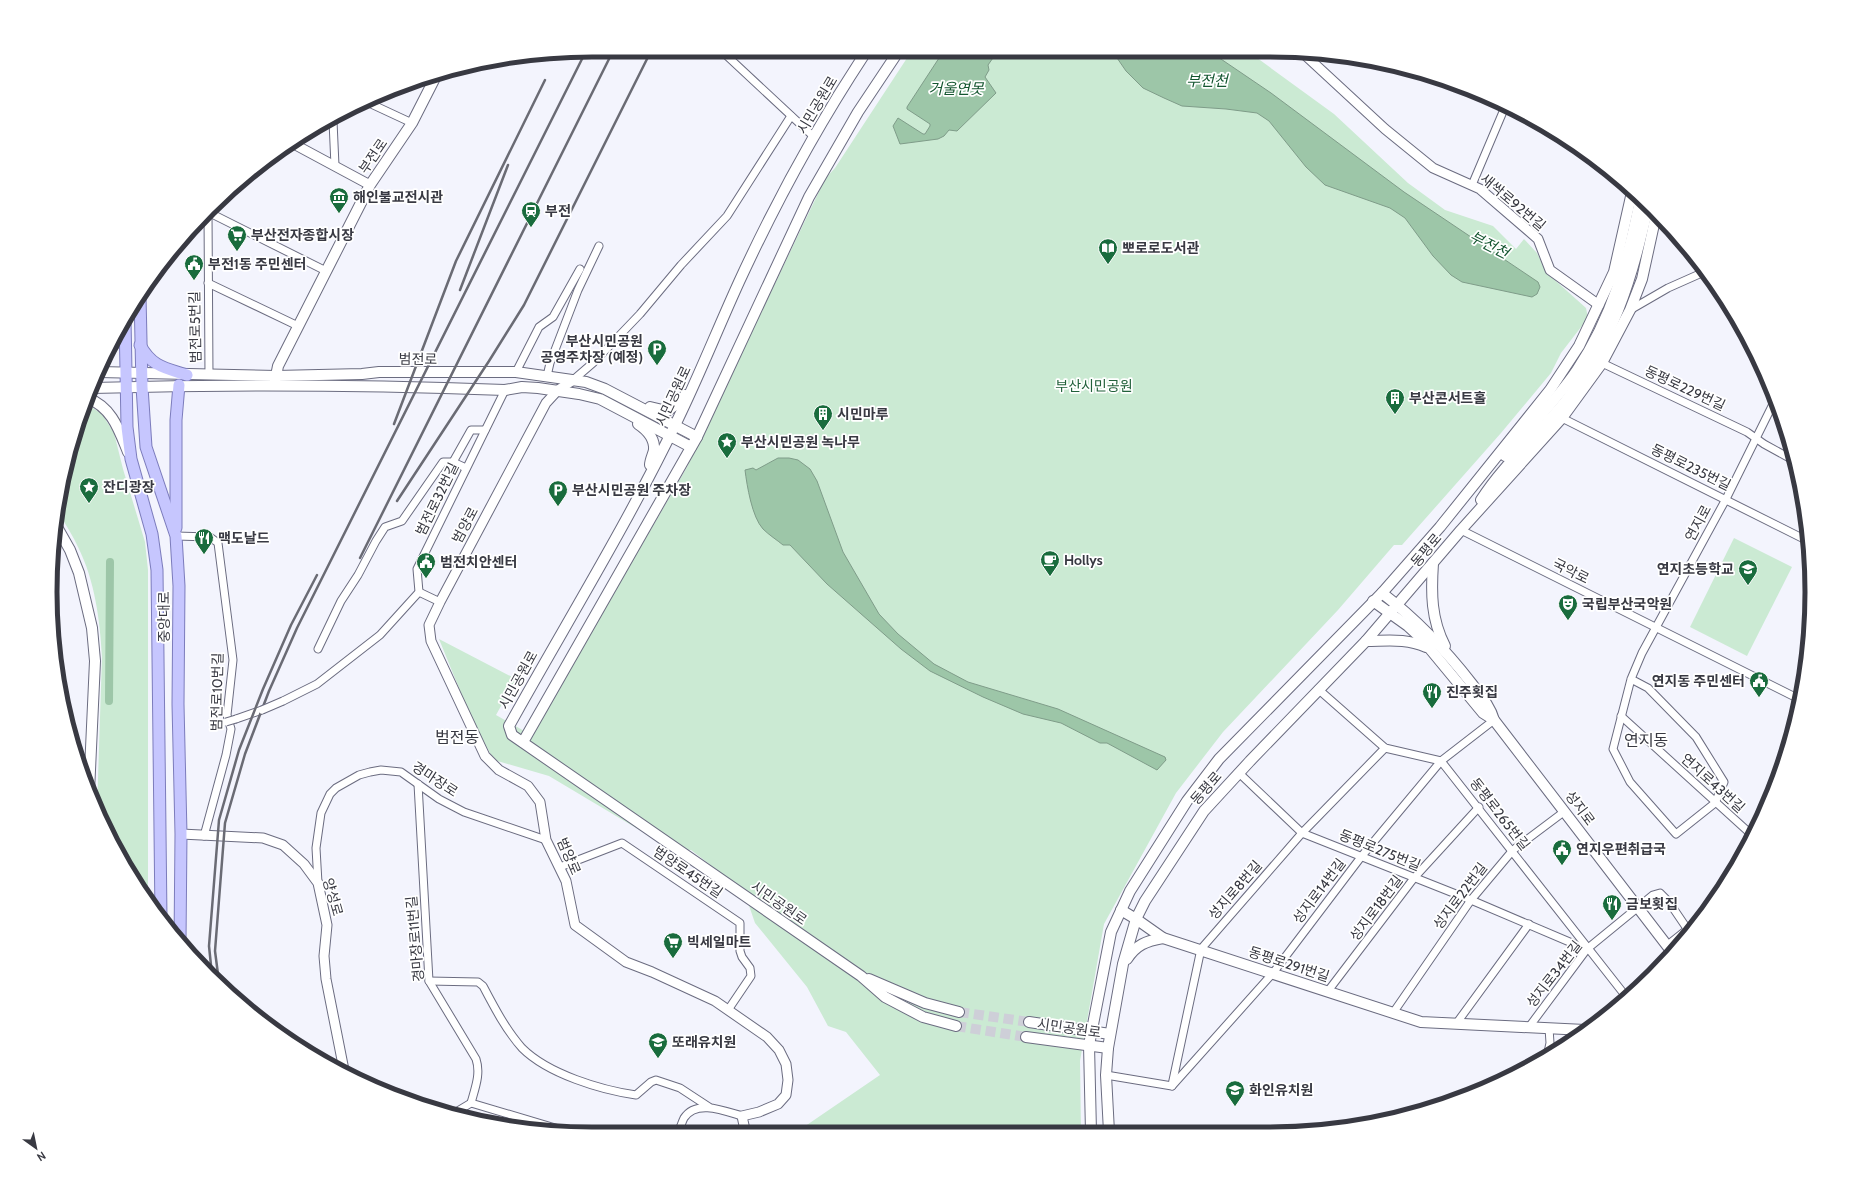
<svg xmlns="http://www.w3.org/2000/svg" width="1862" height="1184" viewBox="0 0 1862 1184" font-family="Cabin,'Noto Sans KR',sans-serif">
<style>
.green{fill:#cbead3}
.water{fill:#9dc6a8;stroke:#7f9c89}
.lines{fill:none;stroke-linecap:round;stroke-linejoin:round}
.canal{stroke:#9dc6a8;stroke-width:8}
.secondary-tunnel{stroke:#cecfd8;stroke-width:10;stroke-dasharray:10 5;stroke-linecap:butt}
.minor-casing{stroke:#6b6c80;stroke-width:9}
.tertiary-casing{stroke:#6b6c80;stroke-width:11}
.secondary-casing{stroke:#6b6c80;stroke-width:12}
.primary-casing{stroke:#7c7cbc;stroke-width:13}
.minor{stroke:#fff;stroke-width:7}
.tertiary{stroke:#fff;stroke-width:9}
.secondary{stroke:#fff;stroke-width:10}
.primary{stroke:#c6c6fe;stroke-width:11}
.rail{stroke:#6a6b74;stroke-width:2.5}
.minor-bridge-casing{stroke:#6b6c80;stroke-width:9;stroke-linecap:butt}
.minor-bridge{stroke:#fff;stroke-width:7}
.labels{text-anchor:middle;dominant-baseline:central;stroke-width:3.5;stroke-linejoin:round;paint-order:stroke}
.street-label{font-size:14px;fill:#383942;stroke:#fff}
.poi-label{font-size:14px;font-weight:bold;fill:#383942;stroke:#fff;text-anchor:start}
.park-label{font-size:14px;fill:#22613b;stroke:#fff}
.water-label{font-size:15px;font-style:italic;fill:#145630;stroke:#fff}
.quarter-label{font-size:16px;fill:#383942;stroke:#fff}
.rim{fill:none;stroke:#383942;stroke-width:5}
</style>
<rect width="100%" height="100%" fill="#f3f4fd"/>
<g class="green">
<path d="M 909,55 L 1253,55 L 1334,114 L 1408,183 L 1445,210 L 1493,226 L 1516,249 L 1524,239 L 1537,253 L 1547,273 L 1586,308 L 1588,318 L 1561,353 L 1551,373 L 1501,433 L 1402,545 L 1394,545 L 1338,610 L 1223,732 L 1176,793 L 1104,924 L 1080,1061 L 1081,1132 L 798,1131 L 880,1075 L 846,1032 L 828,1026 L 807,987 L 755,923 L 744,891 L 691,850 L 673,850 L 549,776 L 494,760 L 474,725 L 439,639 L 516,679 L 496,715 L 533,736 L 535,729 L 687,467 L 825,179 L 835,168 Z"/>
<path d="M 85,403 L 102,414 L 114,433 L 123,469 L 145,542 L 148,570 L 148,902 L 141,893 L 97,809 L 102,657 C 100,620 95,581 78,547 C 73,536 66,525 60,515 L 79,418 Z"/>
<path d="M 1734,538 L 1792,567 L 1747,656 L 1690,627 Z"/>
</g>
<g class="water">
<path d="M 941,55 L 995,55 L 988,65 L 989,70 L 985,77 L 996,93 L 957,131 L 949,130 L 944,136 L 938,139 L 900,144 L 893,126 L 898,118 L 923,134 L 925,134 L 930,126 L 930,124 L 907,109 L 907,107 Z"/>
<path d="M 1115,55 L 1215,55 L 1271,93 L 1404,192 L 1538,282 L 1540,287 L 1537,294 L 1532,297 L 1462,282 L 1451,275 L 1433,256 L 1405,218 L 1390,208 L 1325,185 L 1306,167 L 1269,121 L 1257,113 L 1226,109 L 1182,106 L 1164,98 L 1143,88 L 1126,71 Z"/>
<path d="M 778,458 L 789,458 L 798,460 L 810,469 L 817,481 L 843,552 L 879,614 L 898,634 L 934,664 L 968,682 L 1058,709 L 1165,757 L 1166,760 L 1157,770 L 1107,743 L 1100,743 L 1061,723 L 1023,714 L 983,697 L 930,671 L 901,649 L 827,584 L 790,545 L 783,545 C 777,540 769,535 763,529 C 752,517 747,486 745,470 L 753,468 L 756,470 Z"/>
</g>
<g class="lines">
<path class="canal" d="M 109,701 L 110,562"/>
<g class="secondary-tunnel">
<path d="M 959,1012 L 1029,1022"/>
<path d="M 956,1026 L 1026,1037"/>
</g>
<g class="minor-casing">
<g id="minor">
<path d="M 726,55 L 814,137"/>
<path d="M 369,103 L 412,123"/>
<path d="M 333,121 L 335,166"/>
<path d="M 1472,185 L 1505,107"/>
<path d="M 208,212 L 326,271"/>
<path d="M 208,283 L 298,326"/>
<path d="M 1630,310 L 1668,288 L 1704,272"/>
<path d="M 1602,363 L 1747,432 L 1764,444 L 1793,460"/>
<path d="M 516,372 L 539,327 L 553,317 L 580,269"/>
<path d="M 209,375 L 208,212 L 210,208"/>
<path d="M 547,376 L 550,363 L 578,290 L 599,246"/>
<path d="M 572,381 L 594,362 L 640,314 L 681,265 L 727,216 L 791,116"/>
<path d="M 1562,418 L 1808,541"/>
<path d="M 466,468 L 453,462 L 471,430 L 485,430"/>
<path d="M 1461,530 L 1799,699"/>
<path d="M 176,536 L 210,537 L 218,543 L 233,660 L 227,715 L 231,729 L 226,755 L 204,836"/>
<path d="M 419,592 L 440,602"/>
<path d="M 318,649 L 341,601 L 358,575 L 376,541 L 385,527 L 402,521 L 443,462 L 453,462"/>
<path d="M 1631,679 L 1648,688 L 1696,737 L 1724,782 L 1715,803 L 1676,834 L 1630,782 L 1613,749 L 1631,679 L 1642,653 L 1726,499 L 1775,400"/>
<path d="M 1318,689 L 1385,748 L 1441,761 L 1628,999"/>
<path d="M 283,701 L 317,684 L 380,635 L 419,592 L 417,569 L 505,390"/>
<path d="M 1621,716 L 1753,836"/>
<path d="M 236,719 L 262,710"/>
<path d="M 1239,773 L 1302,833 L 1471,900 L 1586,949"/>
<path d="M 418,784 L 429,981 L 476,1059 C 481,1074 475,1088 471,1103"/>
<path d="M 560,867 L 622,843 L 740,923 L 740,951 L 742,957 L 750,968 L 751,976 L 728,1010"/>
<path d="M 318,883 L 316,848 L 321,813 L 330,794 L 336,788 L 359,775 L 370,772 L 381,770 L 401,772 L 439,799 L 464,812 L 546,840"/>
<path d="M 429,981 L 478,982 L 483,986 C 494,1007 506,1030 522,1048 C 548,1074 601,1090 636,1095 L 651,1082 L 656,1080 L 680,1088 L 709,1107"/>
<path d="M 1328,991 L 1414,878 L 1479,807"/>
<path d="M 1393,1013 L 1471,900 L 1513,850 L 1565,811"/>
<path d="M 1456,1024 L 1529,924"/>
<path d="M 1529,1027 L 1587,949 L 1653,895 L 1660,893 L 1669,902 L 1688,930"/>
<path d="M 1547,1057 L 1550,1043 L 1549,1028"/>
<path d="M 1106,1075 L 1172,1086"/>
<path d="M 1172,1085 L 1201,949 L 1302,833 L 1385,748"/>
<path d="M 1172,1086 L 1273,973 L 1361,857 L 1441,761 L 1494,720"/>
<path d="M 456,1112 L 471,1103 L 562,1130"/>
<path d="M 679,1130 C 681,1126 682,1122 684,1118 C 696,1099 725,1111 742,1116"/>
</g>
</g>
<g class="tertiary-casing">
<g id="tertiary">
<path d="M 1305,55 L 1385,129 L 1433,168 L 1480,189 L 1538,239 L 1550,270 L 1599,305"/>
<path d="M 290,142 L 370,185"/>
<path d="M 572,381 L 558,390 L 546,403 L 440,602 L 429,625 L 431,641 L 485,756 L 499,770 L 528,786 L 540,802 L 546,840 L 566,881 L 575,925 L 626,962 L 652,972 L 715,1001 L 767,1037 L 779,1050 L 786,1064 L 788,1080 L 786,1095 L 778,1104 L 759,1112 L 742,1116 L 745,1130"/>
<path d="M 181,834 L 263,838 L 283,845 L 304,864 L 318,883 L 327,925 L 324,956 L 326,979 L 344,1070"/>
<path d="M 1668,946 L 1702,919"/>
</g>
</g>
<g class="secondary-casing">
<g id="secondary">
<path d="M 864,55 C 818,125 774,206 739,282 C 718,328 699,376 677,421 C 627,525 565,625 509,726 L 512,735 L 861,976 L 885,997 L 923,1017 L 956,1026"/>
<path d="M 109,351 L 120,337 L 124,324"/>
<path d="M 99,372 L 276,376 L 362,374 L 379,372 L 516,372 L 586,382 L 605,389 L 697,437"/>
<path d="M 275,381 L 278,366 L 370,185 L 412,123 L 437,74"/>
<path d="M 92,388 C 230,384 367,385 505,390 L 522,387 L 538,388 L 579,394 L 600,399 L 691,447"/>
<path d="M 87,398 C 112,407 119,430 128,452"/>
<path d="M 650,407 L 667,411 L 680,402 L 685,395"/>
<path d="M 638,424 C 647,430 655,438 654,450 C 653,455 650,460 650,465"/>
<path d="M 1505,456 C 1529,428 1556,401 1577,370 C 1612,318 1628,260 1640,200"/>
<path d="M 1481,500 C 1504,464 1537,436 1564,403 C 1613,340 1631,284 1648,207"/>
<path d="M 57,527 L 70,550 L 79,573 L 92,628 L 95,661 L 89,792"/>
<path d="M 1433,563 C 1431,593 1431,619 1445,646"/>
<path d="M 1382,593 C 1417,620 1445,649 1472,684 C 1481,696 1490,706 1494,720 L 1672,952"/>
<path d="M 1373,601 L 1408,626 L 1421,638 L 1483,713 L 1494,720"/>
<path d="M 1366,641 C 1387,641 1406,638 1426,647"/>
<path d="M 523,742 L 697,437 L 809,197 L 858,112 L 896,55"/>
<path d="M 1121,910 L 1136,919 L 1163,938 L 1421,1022 L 1585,1030"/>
<path d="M 1127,959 C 1136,945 1146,941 1163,938"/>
<path d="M 869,979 L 925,1003 L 959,1012"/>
<path d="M 1029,1022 L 1110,1034"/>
<path d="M 1026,1037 L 1108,1048"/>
<path d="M 1091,1132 L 1089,1045 L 1111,932 L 1130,891 L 1187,801 L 1219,759 L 1382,593 L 1440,527 L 1550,390 L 1579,346 L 1614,272 L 1632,192"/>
<path d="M 1109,1132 L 1106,1075 L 1108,1048 L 1123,964 L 1136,919 L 1145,901 L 1204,811 L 1250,761 L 1366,641 L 1461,530 L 1562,418 L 1602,363 L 1630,310 L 1642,279 L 1656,215"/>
</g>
</g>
<g class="primary-casing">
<g id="primary">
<path d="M 140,295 L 142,387 L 146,447 L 176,536 L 179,586 L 178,704 L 181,834 L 180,943"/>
<path d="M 125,317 L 127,427 L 131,459 L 152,534 L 157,570 L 161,918"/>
<path d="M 140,345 C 152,367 165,368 187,375"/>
<path d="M 176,528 L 176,420 L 179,385"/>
</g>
</g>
<use href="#minor" class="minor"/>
<use href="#tertiary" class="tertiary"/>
<use href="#secondary" class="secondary"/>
<use href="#primary" class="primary"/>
<g class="rail">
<path d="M 460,290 L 508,165"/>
<path d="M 394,424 L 456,261 L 545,80"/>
<path d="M 397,501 L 489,361 L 524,305 L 649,55"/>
<path d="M 360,558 L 611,55"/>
<path d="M 212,975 L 209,946 L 219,820 L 239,750 L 263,689 L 291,625 L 317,575"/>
<path d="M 219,982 L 215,951 L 225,823 L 245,754 L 269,691 L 297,628 L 584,55"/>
</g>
<g class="minor-bridge-casing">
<g id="minor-bridge">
<path d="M 262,710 L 283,701"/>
<path d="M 226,722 L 236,719"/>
</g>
</g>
<use href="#minor-bridge" class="minor-bridge"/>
</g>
<defs>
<g id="museum-pin" transform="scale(1)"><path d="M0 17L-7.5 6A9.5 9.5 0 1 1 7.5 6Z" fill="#196c3d" stroke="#fff"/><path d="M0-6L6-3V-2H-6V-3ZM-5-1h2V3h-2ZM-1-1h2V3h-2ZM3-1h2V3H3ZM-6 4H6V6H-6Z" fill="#fff"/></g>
<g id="station-pin" transform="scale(1)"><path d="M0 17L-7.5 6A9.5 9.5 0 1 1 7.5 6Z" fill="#196c3d" stroke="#fff"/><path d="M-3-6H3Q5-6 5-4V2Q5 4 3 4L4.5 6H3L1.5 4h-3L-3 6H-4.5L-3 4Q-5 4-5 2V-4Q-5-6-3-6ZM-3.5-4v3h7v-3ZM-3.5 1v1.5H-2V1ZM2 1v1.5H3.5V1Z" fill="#fff"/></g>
<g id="supermarket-pin" transform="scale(1)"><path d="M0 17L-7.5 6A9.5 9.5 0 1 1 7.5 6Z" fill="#196c3d" stroke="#fff"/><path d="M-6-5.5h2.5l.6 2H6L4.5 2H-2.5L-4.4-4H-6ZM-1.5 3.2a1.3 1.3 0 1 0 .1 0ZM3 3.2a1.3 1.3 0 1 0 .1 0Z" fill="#fff"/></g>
<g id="library-pin" transform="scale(1)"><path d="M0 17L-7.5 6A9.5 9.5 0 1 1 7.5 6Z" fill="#196c3d" stroke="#fff"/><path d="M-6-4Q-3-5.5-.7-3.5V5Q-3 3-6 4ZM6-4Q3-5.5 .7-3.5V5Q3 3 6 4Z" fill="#fff"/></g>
<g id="civic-pin" transform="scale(1)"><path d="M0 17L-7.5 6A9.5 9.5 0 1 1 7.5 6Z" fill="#196c3d" stroke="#fff"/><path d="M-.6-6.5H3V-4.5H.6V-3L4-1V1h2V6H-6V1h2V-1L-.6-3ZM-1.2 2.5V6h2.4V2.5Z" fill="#fff"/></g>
<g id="parking-pin" transform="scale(1)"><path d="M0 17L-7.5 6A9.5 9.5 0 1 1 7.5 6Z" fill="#196c3d" stroke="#fff"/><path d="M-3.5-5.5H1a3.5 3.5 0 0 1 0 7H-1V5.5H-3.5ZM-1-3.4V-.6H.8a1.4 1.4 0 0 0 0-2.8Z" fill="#fff"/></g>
<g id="building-pin" transform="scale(1)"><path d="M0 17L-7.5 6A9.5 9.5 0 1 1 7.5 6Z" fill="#196c3d" stroke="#fff"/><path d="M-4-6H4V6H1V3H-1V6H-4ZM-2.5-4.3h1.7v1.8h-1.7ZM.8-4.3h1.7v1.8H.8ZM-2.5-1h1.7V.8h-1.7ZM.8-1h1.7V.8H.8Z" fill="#fff"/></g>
<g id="sight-pin" transform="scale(1)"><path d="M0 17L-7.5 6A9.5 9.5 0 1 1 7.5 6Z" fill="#196c3d" stroke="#fff"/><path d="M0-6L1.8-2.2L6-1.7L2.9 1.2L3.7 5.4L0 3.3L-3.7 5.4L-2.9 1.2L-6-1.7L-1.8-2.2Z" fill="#fff"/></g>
<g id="restaurant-pin" transform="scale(1)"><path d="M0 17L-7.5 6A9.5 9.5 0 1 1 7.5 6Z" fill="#196c3d" stroke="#fff"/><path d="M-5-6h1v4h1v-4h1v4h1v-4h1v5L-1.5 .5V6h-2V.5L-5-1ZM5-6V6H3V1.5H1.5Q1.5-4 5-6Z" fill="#fff"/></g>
<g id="cafe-pin" transform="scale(1)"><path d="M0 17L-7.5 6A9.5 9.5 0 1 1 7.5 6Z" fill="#196c3d" stroke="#fff"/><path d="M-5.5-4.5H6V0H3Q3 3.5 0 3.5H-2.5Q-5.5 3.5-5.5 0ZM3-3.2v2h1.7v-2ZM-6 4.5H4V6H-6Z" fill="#fff"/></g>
<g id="school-pin" transform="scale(1)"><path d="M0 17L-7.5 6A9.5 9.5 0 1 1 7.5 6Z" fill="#196c3d" stroke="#fff"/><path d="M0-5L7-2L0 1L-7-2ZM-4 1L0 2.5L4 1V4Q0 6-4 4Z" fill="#fff"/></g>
<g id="theatre-pin" transform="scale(1)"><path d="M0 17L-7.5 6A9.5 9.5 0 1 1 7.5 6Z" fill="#196c3d" stroke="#fff"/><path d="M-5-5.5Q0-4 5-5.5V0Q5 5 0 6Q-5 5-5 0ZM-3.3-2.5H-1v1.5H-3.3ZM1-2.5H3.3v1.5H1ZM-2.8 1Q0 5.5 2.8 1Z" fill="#fff"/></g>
</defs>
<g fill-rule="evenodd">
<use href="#museum-pin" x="339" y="197"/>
<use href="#station-pin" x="531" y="211"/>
<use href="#supermarket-pin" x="237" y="235"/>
<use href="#library-pin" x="1108" y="248"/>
<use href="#civic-pin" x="194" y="264"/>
<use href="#parking-pin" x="657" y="349"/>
<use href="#building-pin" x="1395" y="398"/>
<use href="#building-pin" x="823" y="414"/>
<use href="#sight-pin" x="727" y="442"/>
<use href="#sight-pin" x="89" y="487"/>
<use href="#parking-pin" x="558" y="490"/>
<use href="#restaurant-pin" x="204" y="538"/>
<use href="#cafe-pin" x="1050" y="560"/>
<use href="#civic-pin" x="426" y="562"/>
<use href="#school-pin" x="1748" y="569"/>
<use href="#theatre-pin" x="1568" y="604"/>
<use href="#civic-pin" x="1759" y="681"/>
<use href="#restaurant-pin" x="1432" y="692"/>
<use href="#civic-pin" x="1562" y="849"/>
<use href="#restaurant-pin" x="1612" y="904"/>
<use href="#supermarket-pin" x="673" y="942"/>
<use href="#school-pin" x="658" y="1042"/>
<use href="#school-pin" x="1235" y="1090"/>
</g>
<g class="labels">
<g class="street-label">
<text transform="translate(817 105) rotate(-59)">시민공원로</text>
<text transform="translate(373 156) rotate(-56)">부전로</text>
<text transform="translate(1513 202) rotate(40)">새싹로92번길</text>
<text transform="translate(195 327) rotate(-91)">범전로5번길</text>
<text transform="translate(418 359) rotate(1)">범전로</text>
<text transform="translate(1685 388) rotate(25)">동평로229번길</text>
<text transform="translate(673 396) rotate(-65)">시민공원로</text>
<text transform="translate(1691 467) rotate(26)">동평로235번길</text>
<text transform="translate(437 499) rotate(-64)">범전로32번길</text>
<text transform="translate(1698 523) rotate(-62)">연지로</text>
<text transform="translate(465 525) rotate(-62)">범양로</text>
<text transform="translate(1426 550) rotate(-50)">동평로</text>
<text transform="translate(1571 571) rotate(26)">국악로</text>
<text transform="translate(164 617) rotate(-90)">중앙대로</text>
<text transform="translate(518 680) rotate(-61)">시민공원로</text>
<text transform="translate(217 692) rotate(-89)">범전로10번길</text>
<text transform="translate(435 779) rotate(33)">경마장로</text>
<text transform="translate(1713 783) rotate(42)">연지로43번길</text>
<text transform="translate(1206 788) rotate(-49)">동평로</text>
<text transform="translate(1580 808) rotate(53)">성지로</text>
<text transform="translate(1500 814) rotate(52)">동평로265번길</text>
<text transform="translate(1380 850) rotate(22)">동평로275번길</text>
<text transform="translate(569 856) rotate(67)">범양로</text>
<text transform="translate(688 872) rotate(34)">범양로45번길</text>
<text transform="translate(1235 890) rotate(-49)">성지로8번길</text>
<text transform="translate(1319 891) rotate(-53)">성지로14번길</text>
<text transform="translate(1460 896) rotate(-53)">성지로22번길</text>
<text transform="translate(333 897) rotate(74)">양성로</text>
<text transform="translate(779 903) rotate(35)">시민공원로</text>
<text transform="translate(1376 908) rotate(-53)">성지로18번길</text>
<text transform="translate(415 939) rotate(-95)">경마장로11번길</text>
<text transform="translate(1289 964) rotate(18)">동평로291번길</text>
<text transform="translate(1554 974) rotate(-52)">성지로34번길</text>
<text transform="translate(1069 1028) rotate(8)">시민공원로</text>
</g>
<g class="poi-label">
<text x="353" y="197">해인불교전시관</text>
<text x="545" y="211">부전</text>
<text x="251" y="235">부산전자종합시장</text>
<text x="1122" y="248">뽀로로도서관</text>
<text x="208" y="264">부전1동 주민센터</text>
<text x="643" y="341" text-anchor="end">부산시민공원<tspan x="643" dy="16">공영주차장 (예정)</tspan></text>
<text x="1409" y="398">부산콘서트홀</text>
<text x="837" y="414">시민마루</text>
<text x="741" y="442">부산시민공원 녹나무</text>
<text x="103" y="487">잔디광장</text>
<text x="572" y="490">부산시민공원 주차장</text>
<text x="218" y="538">맥도날드</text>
<text x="1064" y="560">Hollys</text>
<text x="440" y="562">범전치안센터</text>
<text x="1734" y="569" text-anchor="end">연지초등학교</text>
<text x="1582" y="604">국립부산국악원</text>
<text x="1745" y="681" text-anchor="end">연지동 주민센터</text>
<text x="1446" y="692">진주횟집</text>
<text x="1576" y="849">연지우편취급국</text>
<text x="1626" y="904">금보횟집</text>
<text x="687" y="942">빅세일마트</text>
<text x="672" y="1042">또래유치원</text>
<text x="1249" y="1090">화인유치원</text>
</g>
<g class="park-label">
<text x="1094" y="386">부산시민공원</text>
</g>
<g class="water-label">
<text x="1207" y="81">부전천</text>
<text x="956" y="89">거울연못</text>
<text transform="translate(1489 245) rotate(27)">부전천</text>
</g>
<g class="quarter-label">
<text x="457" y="737">범전동</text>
<text x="1646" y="740">연지동</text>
</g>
</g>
<path d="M0 0H1862V1184H0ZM592 57H1270A535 535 0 0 1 1805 592V592A535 535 0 0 1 1270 1127H592A535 535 0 0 1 57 592V592A535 535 0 0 1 592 57Z" fill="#fff" fill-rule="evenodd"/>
<path class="rim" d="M592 57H1270A535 535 0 0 1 1805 592V592A535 535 0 0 1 1270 1127H592A535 535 0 0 1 57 592V592A535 535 0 0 1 592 57Z"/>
<g transform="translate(36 1148) rotate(147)" stroke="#ffffff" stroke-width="3" paint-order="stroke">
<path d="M0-3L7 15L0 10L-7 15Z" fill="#383942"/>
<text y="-6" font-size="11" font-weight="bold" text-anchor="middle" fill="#383942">N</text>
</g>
</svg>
